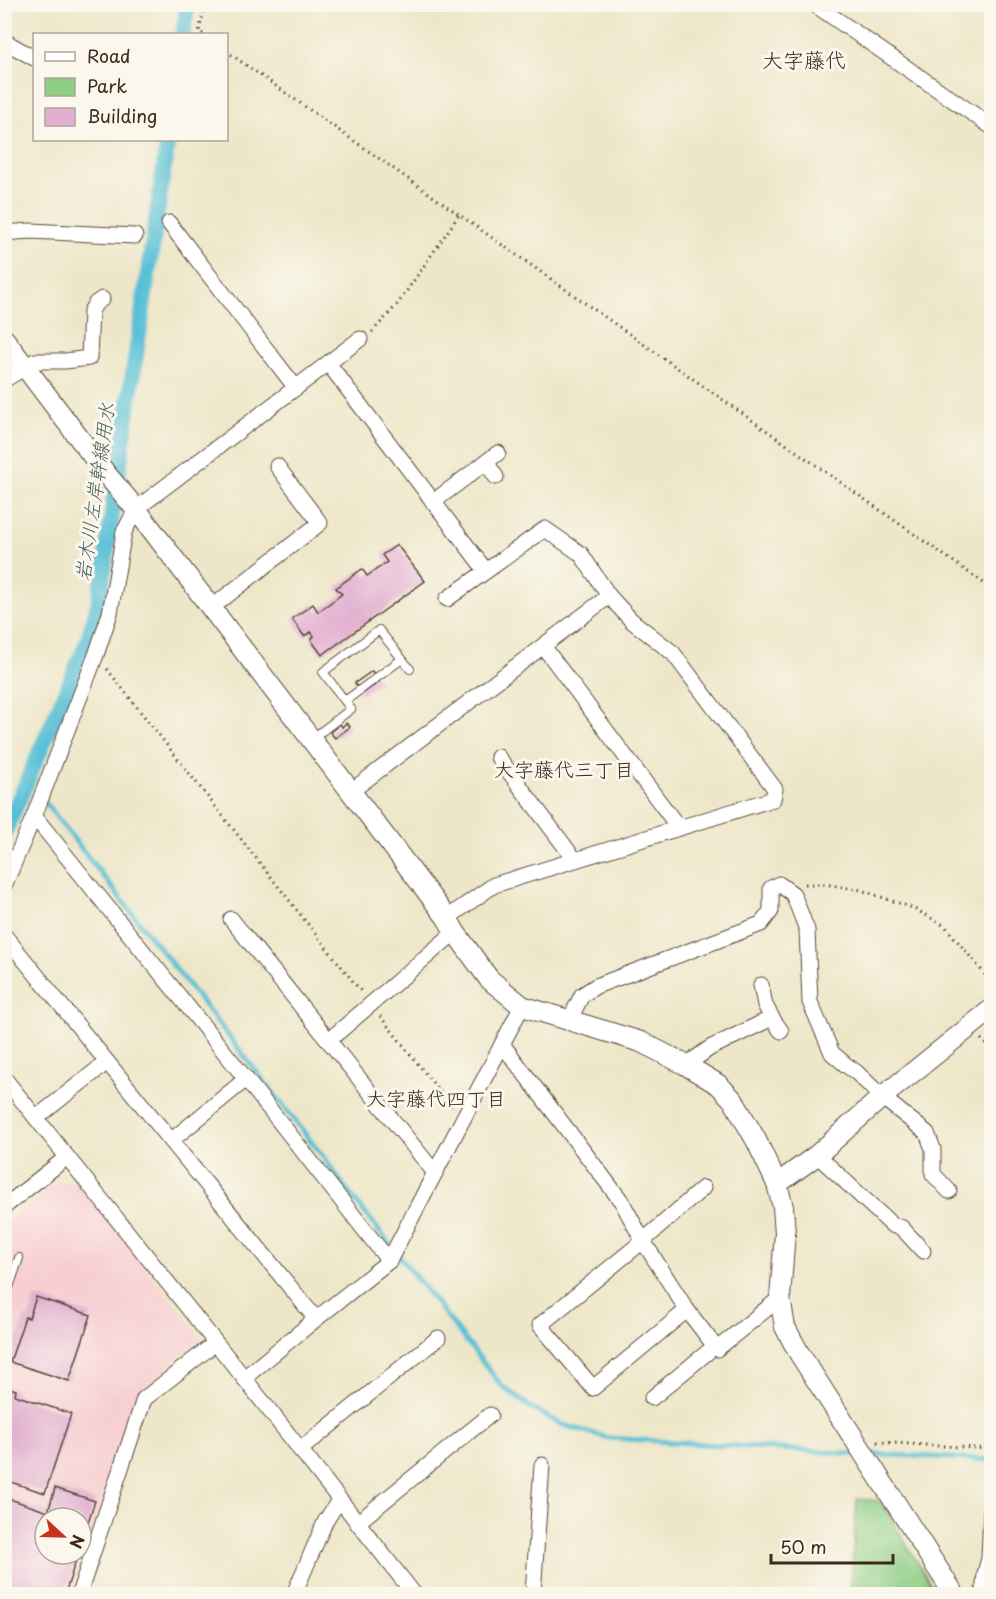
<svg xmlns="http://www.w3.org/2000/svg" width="996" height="1599" viewBox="0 0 996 1599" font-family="'Playpen Sans','Klee One',sans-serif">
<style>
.built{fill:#f7cfd2;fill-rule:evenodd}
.green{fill:#8dcd84;stroke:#647c51;stroke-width:1.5}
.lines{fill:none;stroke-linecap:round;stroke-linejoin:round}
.stream{stroke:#58c0d6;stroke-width:5}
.canal{stroke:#58c0d6;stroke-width:16}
.building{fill:#e2afd0}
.service-casing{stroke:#564638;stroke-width:10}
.minor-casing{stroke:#564638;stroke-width:17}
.tertiary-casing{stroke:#564638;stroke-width:22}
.path{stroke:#564638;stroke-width:3;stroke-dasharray:1.5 4.5;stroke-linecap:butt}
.service{stroke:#fff;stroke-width:8}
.minor{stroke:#fff;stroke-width:15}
.tertiary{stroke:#fff;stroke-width:20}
.labels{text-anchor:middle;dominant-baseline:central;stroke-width:6;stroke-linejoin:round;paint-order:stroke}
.water-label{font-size:20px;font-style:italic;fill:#455e5e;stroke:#fbf7ec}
.neighbourhood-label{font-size:20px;fill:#3b2a1e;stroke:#fbf7ec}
.quarter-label{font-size:21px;fill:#3b2a1e;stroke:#fbf7ec}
</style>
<rect width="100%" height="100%" fill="#fbf7ec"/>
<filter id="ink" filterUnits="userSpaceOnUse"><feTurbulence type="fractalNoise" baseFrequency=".0167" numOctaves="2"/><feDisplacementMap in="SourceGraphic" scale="12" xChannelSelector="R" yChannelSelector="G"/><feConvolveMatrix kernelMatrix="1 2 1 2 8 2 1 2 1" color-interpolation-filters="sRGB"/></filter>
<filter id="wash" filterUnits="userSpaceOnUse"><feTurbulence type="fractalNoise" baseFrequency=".008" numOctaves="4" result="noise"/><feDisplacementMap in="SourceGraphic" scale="24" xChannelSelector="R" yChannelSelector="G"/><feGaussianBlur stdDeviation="1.35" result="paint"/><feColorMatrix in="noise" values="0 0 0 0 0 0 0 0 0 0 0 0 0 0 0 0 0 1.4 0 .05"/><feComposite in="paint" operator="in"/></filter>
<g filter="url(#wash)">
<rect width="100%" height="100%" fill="#ede6c8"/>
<path class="built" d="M 58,1181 L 79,1183 L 202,1340 L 175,1361 L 138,1393 L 71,1594 L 5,1594 L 5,1224 ZM 45,1518 L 81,1518 L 81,1554 L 45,1554 Z"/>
<path class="green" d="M 857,1499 L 880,1501 L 937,1594 L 850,1594 Z"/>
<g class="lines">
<g class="stream">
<path d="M 44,801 L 325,1159 L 346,1189 L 501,1385 L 530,1407 L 563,1425 L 609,1438 L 857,1454"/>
<path d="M 870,1454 L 992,1460"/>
</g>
<g class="canal">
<path d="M 183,34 L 188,4"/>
<path d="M 4,834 L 87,643 L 99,602 L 168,140"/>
</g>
</g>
<g id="blocks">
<g class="building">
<path d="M 397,545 L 425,581 L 322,655 L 311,640 L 314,636 L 311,632 L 304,636 L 292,619 L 313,604 L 318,612 L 342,594 L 336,588 L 362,569 L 367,576 L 387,562 L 382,555 Z"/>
<path d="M 372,671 L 379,682 L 362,694 L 355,683 Z"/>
<path d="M 346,723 L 350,727 L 335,738 L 330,732 L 340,724 L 342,727 Z"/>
<path d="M 36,1297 L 91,1315 L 69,1381 L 10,1362 L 25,1317 L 29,1318 Z"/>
<path d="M 6,1387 L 16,1390 L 15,1395 L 71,1414 L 45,1493 L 4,1480 L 4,1393 Z"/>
<path d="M 55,1488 L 95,1501 L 81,1543 L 81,1518 L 45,1518 L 45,1554 L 78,1554 L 65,1594 L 4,1594 L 4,1497 L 48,1512 Z"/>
</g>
</g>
</g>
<g filter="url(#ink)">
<use href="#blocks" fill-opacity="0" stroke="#564638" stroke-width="1.5"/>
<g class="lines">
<g class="service-casing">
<g id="service">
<path d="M 345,701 L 402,659"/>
<path d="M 313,738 L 351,709 L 323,672 L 379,630 L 410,669"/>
<path d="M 4,1302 L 19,1258"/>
</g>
</g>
<g class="minor-casing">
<g id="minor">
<path d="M 814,4 L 992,127"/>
<path d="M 4,41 L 34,58"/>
<path d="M 169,223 L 296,388"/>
<path d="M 4,233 L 30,231 L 135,236"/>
<path d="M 328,363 L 486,571"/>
<path d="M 4,380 L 35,361 L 65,361 L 89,358 L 91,311 L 96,303 L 102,299"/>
<path d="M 486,462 L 496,477"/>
<path d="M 433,502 L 498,453"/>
<path d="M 211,608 L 320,523 L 277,466"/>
<path d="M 543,646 L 679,828"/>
<path d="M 498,757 L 575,860"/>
<path d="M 350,792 L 609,596"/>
<path d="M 34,816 L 246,1079 L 389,1261"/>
<path d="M 4,886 L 34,816 L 96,655 L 110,613 L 124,532 L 136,509 L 360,339"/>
<path d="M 447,918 L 494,885 L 773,799 L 775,789 L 673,653 L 632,621 L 609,596 L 581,554 L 545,529 L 447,599"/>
<path d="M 231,919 L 435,1173"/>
<path d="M 4,935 L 316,1319"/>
<path d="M 761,985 L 765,1005 L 772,1018"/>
<path d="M 569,1021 L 582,995 L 596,986 L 761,924 L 771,911 L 771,888 L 779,884 L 793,894 L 807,930 L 810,1002 L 832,1053 L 846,1065 L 856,1072 L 882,1097 L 927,1133 L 933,1149 L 933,1174 L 949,1191"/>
<path d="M 328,1041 L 455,932"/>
<path d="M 502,1044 L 622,1202 L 643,1241 L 687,1310 L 717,1349 L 780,1298"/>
<path d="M 686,1065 L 710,1048 L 772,1018 L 781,1031"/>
<path d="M 4,1078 L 244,1378 L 414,1594"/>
<path d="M 36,1118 L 107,1062"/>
<path d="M 172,1140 L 246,1079"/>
<path d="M 817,1155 L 892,1225 L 902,1228 L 923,1251"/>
<path d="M 4,1207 L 67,1157"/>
<path d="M 687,1310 L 593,1388 L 540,1325 L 643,1241 L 703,1188"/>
<path d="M 244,1378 L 316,1319 L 389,1261 L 522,1006"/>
<path d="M 652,1398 L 715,1346"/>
<path d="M 300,1450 L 438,1338"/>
<path d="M 357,1523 L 490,1415"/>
<path d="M 79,1594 L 144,1399 L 209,1348"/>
<path d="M 294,1594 L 325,1522 L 339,1500"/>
<path d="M 533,1594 L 542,1465"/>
<path d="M 983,1594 L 985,1574 L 989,1558 L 991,1511"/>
</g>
</g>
<g class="tertiary-casing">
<g id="tertiary">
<path d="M 4,339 L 107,475 L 136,509 L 447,918 L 455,932 L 489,979 L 522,1006 L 641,1042 L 686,1065 L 719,1085 L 733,1100 L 756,1140 L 777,1184 L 783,1207 L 785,1233 L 780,1298 L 785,1327 L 799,1353 L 954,1594"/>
<path d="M 777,1184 L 817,1155 L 882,1097 L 992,1009"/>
</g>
</g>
<g class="path">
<path d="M 203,34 L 199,32 L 205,4"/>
<path d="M 226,51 L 988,586 L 992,581"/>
<path d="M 372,332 L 397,305 L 459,215"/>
<path d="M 107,669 L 363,994"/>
<path d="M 805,884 L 825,884 L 861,890 L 913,908 L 945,926 L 992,983"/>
<path d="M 380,1016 L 452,1107"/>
<path d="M 981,1039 L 992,1049"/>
<path d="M 877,1442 L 992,1449"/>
</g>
<use href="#service" class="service"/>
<use href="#minor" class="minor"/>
<use href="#tertiary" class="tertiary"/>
</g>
</g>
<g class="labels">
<g class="water-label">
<text transform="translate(94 492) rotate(-82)">岩木川左岸幹線用水</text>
</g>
<g class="neighbourhood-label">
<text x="564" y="769">大字藤代三丁目</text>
<text x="436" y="1098">大字藤代四丁目</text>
</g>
<g class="quarter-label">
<text x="804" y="59">大字藤代</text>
</g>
</g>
<rect width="996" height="1599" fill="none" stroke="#fbf7ec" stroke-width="24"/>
<rect x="33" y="33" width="195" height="108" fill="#fbf7ec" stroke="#aea59a" stroke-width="1.5"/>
<rect x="45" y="52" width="30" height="9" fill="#ffffff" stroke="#aea59a" stroke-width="1.5"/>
<text x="87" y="63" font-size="18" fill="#3b2a1e">Road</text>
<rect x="45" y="78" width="30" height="18" fill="#8dcd84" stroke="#aea59a" stroke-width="1.5"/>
<text x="87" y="93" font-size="18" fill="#3b2a1e">Park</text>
<rect x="45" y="108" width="30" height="18" fill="#e2afd0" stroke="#aea59a" stroke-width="1.5"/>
<text x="87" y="123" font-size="18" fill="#3b2a1e">Building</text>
<g transform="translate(63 1536) rotate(112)"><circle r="28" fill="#fbf7ec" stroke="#aea59a" stroke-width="1.5"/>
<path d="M0-4.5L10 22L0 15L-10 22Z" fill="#c8321e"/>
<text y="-9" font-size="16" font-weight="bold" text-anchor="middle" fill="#3b2a1e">N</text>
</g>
<path d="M771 1554v9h122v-9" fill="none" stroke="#3b2a1e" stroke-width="3"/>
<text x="780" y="1554" font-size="18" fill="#3b2a1e" stroke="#fbf7ec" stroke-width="4.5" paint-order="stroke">50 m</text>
</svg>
